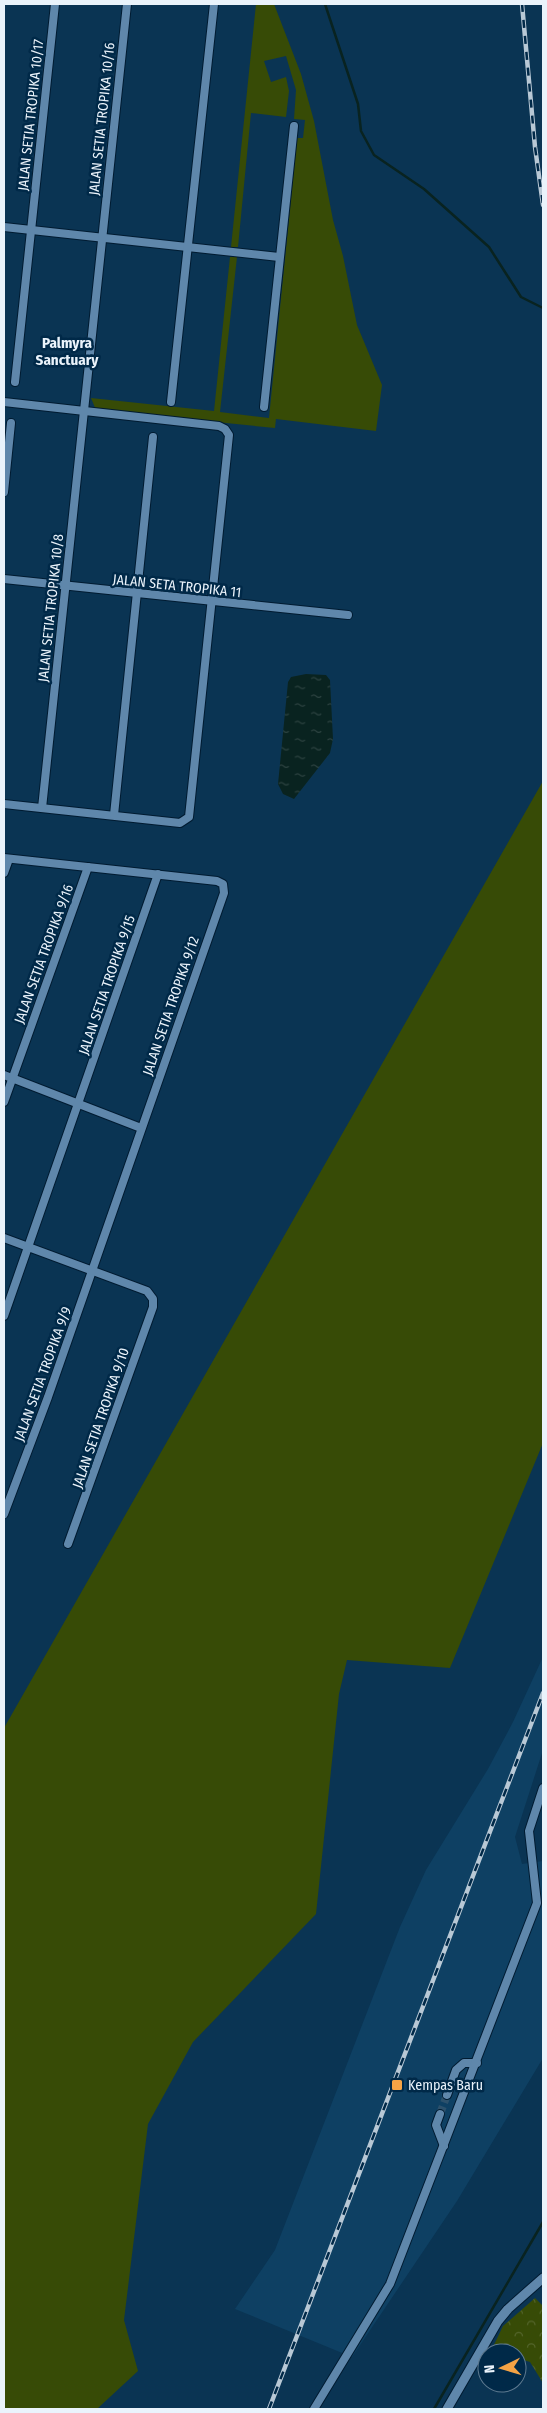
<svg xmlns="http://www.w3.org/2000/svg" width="547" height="2413" viewBox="0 0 547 2413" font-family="'Fira Sans Condensed',sans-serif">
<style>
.built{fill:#0e4063}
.green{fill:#374b06}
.forest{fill:url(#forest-crowns)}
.water{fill:url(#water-ripples)}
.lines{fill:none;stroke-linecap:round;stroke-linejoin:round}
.stream{stroke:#092320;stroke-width:2.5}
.minor-tunnel{stroke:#2c516c;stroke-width:8;stroke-dasharray:8 4;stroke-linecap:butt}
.minor-casing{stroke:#001b31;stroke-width:10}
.tertiary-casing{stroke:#001b31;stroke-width:11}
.minor{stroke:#5f87ab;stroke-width:8}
.tertiary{stroke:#5f87ab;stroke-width:9}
.rail-casing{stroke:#b8c8d5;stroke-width:4.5}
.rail{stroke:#002948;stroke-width:2.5;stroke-dasharray:8;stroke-linecap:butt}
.poi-dot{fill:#f5a345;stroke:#002948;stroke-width:2}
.labels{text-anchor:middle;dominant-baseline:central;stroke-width:5;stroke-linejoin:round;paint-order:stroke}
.street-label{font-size:14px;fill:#eaf3fb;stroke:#002948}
.poi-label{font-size:14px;fill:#eaf3fb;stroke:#002948;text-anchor:start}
.neighbourhood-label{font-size:15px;font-weight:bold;fill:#eaf3fb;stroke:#002948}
</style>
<defs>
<pattern id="forest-crowns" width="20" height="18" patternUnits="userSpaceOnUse" patternTransform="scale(1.25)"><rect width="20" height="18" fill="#374b06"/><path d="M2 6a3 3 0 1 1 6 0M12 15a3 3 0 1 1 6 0" fill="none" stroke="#54652b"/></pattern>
<pattern id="water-ripples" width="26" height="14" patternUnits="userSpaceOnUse" patternTransform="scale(1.25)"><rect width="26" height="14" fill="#092320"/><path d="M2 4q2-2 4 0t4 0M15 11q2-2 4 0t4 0" fill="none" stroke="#2d4341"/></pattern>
</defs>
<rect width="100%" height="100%" fill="#0a3453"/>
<path class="built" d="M 543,1657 L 543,1750 L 515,1837 L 522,1864 L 543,1861 L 543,2058 L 457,2201 L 352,2357 L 235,2309 L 275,2250 L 400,1927 L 426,1870 L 488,1769 L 513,1722 Z"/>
<g class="green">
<path d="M 256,4 L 274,4 L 301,74 L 314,121 L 333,220 L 343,256 L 357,325 L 382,385 L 376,431 L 276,419 L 275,428 L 96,410 L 91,398 L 214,411 L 230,257 L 237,257 L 220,412 L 269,418 L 297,138 L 303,138 L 305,120 L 294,119 L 296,90 L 286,56 L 264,61 L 271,82 L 286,77 L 289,91 L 286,117 L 251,113 L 238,247 L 231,247 Z"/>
<path d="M 543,781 L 543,1443 L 450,1668 L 347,1660 L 339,1694 L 316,1914 L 193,2042 L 148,2124 L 124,2320 L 138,2371 L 97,2409 L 4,2409 L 4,1728 Z"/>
</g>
<path class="forest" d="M 535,2298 L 543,2306 L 543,2383 L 530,2362 L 517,2358 L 517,2353 L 503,2353 L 492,2349 L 503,2326 Z"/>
<path class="water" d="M 306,674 L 326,675 L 330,680 L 333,739 L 330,753 L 294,799 L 283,794 L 278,784 L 288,682 L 291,677 Z"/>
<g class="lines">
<g class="stream">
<path d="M 325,4 L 358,104 L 361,131 L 374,155 L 424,189 L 489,247 L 521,297 L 543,308"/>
<path d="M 434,2409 L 543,2222"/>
</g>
<path class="minor-tunnel" d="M 440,2114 L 447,2095"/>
<g class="minor-casing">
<g id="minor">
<path d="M 4,227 L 279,257"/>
<path d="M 15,382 L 55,4"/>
<path d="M 4,402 L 219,426 L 225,429 L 229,435 L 189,817 L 180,823 L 4,804"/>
<path d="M 171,402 L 214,4"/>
<path d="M 264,407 L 294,126"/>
<path d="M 4,492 L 11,423"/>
<path d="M 4,579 L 348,615"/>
<path d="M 42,808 L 127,4"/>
<path d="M 114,815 L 153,437"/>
<path d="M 4,858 L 217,881 L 223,884 L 224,893 L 48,1397 L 4,1514"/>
<path d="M 4,873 L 9,859"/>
<path d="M 4,1075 L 141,1128"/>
<path d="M 4,1102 L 88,867"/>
<path d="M 4,1238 L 147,1291 L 153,1299 L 153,1307 L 68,1544"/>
<path d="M 4,1316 L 158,874"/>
<path d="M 447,2095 L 456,2070 L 464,2063 L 477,2063"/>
<path d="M 440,2114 L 436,2125 L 444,2146"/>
<path d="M 314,2409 L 390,2284 L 537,1903 L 529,1831 L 543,1788"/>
</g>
</g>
<g class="tertiary-casing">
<path id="tertiary" d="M 447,2409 L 498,2321 L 508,2309 L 543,2278"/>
</g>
<use href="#minor" class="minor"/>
<use href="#tertiary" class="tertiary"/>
<g class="rail-casing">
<g id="rail">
<path d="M 522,4 L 535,147 L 543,205"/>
<path d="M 269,2409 L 543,1693"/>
</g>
</g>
<use href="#rail" class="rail"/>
</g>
<rect class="poi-dot" x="391" y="2079" width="12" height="12" rx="2.5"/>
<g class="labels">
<g class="street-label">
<text transform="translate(31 115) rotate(-84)">JALAN SETIA TROPIKA 10/17</text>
<text transform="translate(102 119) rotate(-84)">JALAN SETIA TROPIKA 10/16</text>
<text transform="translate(177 586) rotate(6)">JALAN SETA TROPIKA 11</text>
<text transform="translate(51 608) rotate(-84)">JALAN SETIA TROPIKA 10/8</text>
<text transform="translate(44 954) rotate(-70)">JALAN SETIA TROPIKA 9/16</text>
<text transform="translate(107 985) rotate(-71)">JALAN SETIA TROPIKA 9/15</text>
<text transform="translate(171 1006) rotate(-71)">JALAN SETIA TROPIKA 9/12</text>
<text transform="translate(43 1374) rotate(-70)">JALAN SETIA TROPIKA 9/9</text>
<text transform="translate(101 1418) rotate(-71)">JALAN SETIA TROPIKA 9/10</text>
</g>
<g class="poi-label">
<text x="408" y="2085">Kempas Baru</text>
</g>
<g class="neighbourhood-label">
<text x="67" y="343">Palmyra<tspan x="67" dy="17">Sanctuary</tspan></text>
</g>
</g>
<rect width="547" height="2413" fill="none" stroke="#eaf3fb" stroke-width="10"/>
<g transform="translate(502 2368) rotate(265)"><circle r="24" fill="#002948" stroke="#5e7a90"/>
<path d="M0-4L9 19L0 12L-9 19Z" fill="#f5a345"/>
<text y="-8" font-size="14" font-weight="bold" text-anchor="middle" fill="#eaf3fb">N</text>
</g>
</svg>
